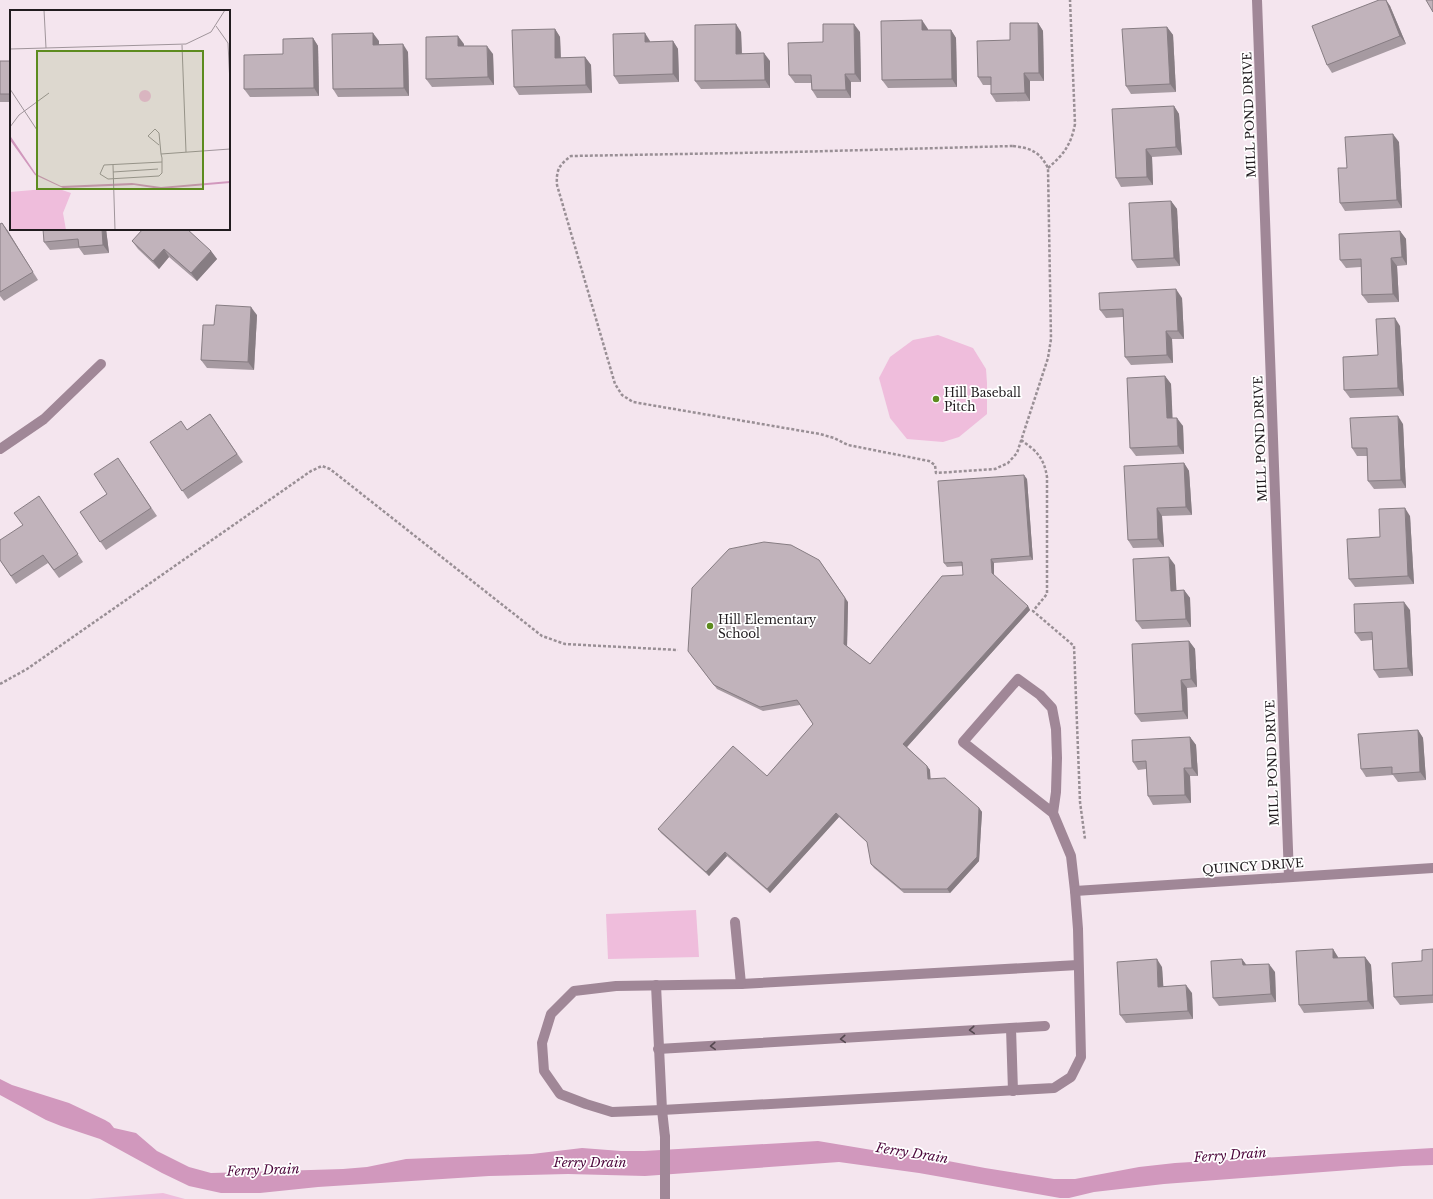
<svg xmlns="http://www.w3.org/2000/svg" width="1433" height="1199" viewBox="0 0 1433 1199" font-family="'Libre Baskerville',serif">
<style>
.green{fill:#efbddc}
.water{fill:#d198bd}
.lines{fill:none;stroke-linecap:round;stroke-linejoin:round}
.path{stroke:#998f95;stroke-width:2.5;stroke-dasharray:3 2;stroke-linecap:butt}
.service{stroke:#a08797;stroke-width:10}
.minor{stroke:#a08797;stroke-width:10}
.wall{fill:#a69aa1}
.shaded-wall{fill:#877d83}
.building{fill:#c1b3bb;stroke:#877d83}
.oneway{stroke:#54474f}
.poi-dot{fill:#5d8b1f;stroke:#fff;stroke-width:1.5}
.labels{text-anchor:middle;dominant-baseline:central;stroke-width:3.5;stroke-linejoin:round;paint-order:stroke}
.street-label{font-size:12px;fill:#211c1f;stroke:#fff}
.poi-label{font-size:12px;fill:#211c1f;stroke:#fff;text-anchor:start}
.water-label{font-size:13px;font-style:italic;fill:#4c073b;stroke:#fff}
.inset-road{fill:none;stroke:#a0959b;stroke-width:1}
.view{fill:#5d8b1f;fill-opacity:0.15;stroke:#5d8b1f;stroke-width:2}
.inset-edge{fill:none;stroke:#211c1f;stroke-width:2}
</style>
<rect width="100%" height="100%" fill="#f4e5ee"/>
<g class="green">
<path d="M 938,335 L 973,348 L 986,369 L 987,383 L 987,414 L 959,437 L 943,442 L 907,439 L 890,418 L 879,378 L 890,357 L 913,340 Z"/>
<path d="M 696,910 L 699,957 L 608,959 L 606,914 Z"/>
<path d="M 163,1193 L 185,1199 L 89,1199 Z"/>
</g>
<path class="water" d="M 0,1079 L 12,1085 L 69,1103 L 105,1120 L 110,1123 L 114,1128 L 136,1133 L 157,1151 L 189,1167 L 211,1173 L 343,1169 L 367,1167 L 406,1159 L 532,1154 L 582,1148 L 621,1151 L 644,1151 L 818,1141 L 872,1150 L 927,1157 L 985,1168 L 1054,1179 L 1075,1179 L 1139,1167 L 1175,1163 L 1433,1148 L 1433,1165 L 1403,1166 L 1164,1184 L 1094,1192 L 1069,1198 L 1060,1198 L 919,1173 L 839,1162 L 645,1176 L 568,1174 L 489,1176 L 318,1187 L 260,1193 L 221,1193 L 189,1186 L 162,1173 L 100,1139 L 61,1126 L 46,1120 L 0,1095 Z"/>
<g class="lines">
<g class="path">
<path d="M 1013,146 C 1031,148 1040,152 1048,168 L 1051,339 L 1048,358 L 1017,453 L 1008,463 L 995,469 L 936,473 L 935,465 L 929,461 L 848,445 L 834,438 L 820,434 L 633,402 L 622,395 L 615,384 L 557,185 C 556,170 559,165 571,156 L 792,152 Z"/>
<path d="M 1048,168 C 1064,154 1071,145 1075,124 L 1070,0"/>
<path d="M 1021,440 C 1037,451 1044,458 1047,477 L 1047,594 L 1033,611 L 1074,646 L 1080,802 L 1085,839"/>
<path d="M 0,684 L 27,669 L 311,471 L 322,466 L 330,469 L 542,636 L 565,644 L 678,650"/>
</g>
<g class="service">
<path d="M 1053,813 L 963,742 L 1018,679 L 1040,695 L 1052,708 L 1056,729 L 1057,758 L 1056,792 L 1053,813 L 1071,856 L 1075,891 L 1078,929 L 1081,1057 L 1071,1077 L 1054,1088 L 662,1110 L 612,1112 L 586,1104 L 560,1094 L 544,1071 L 542,1043 L 551,1014 L 574,991 L 616,986 L 741,984 L 1078,965"/>
<path d="M 735,922 L 741,984"/>
<path d="M 656,985 L 662,1110 L 665,1137"/>
<path d="M 1011,1028 L 1013,1091"/>
<path d="M 658,1049 L 1045,1026"/>
</g>
<g class="minor">
<path d="M 1257,0 L 1289,877"/>
<path d="M 0,449 L 44,419 L 101,364"/>
<path d="M 1075,891 L 1433,868"/>
<path d="M 665,1137 L 665,1199"/>
</g>
</g>
<g class="wall">
<path d="M 1379,0 L 1386,0 L 1390,6 L 1406,44 L 1332,73 L 1327,65 Z"/>
<path d="M 1038,23 L 1043,31 L 1044,81 L 1030,81 L 1030,101 L 996,102 L 991,94 L 991,85 L 983,85 L 978,77 L 1010,40 Z"/>
<path d="M 1167,27 L 1173,35 L 1176,92 L 1131,94 L 1126,86 Z"/>
<path d="M 555,29 L 560,37 L 561,58 L 585,57 L 591,65 L 592,93 L 519,95 L 514,87 Z"/>
<path d="M 928,29 L 928,30 L 951,30 L 956,38 L 957,87 L 888,88 L 882,80 Z"/>
<path d="M 741,32 L 742,53 L 770,61 L 770,88 L 701,89 L 695,81 Z"/>
<path d="M 860,32 L 861,82 L 851,82 L 851,98 L 817,98 L 812,90 L 811,83 L 795,83 L 789,75 L 823,42 Z"/>
<path d="M 313,38 L 318,46 L 319,96 L 250,97 L 244,89 Z"/>
<path d="M 379,41 L 379,44 L 408,52 L 409,96 L 338,97 L 333,89 Z"/>
<path d="M 650,41 L 650,42 L 673,41 L 678,49 L 679,82 L 619,84 L 614,76 Z"/>
<path d="M 464,44 L 464,46 L 493,54 L 494,85 L 432,87 L 426,79 Z"/>
<rect x="0" y="61" width="11" height="41"/>
<path d="M 1174,106 L 1179,114 L 1182,155 L 1152,157 L 1153,185 L 1121,187 L 1116,178 Z"/>
<path d="M 1399,142 L 1402,208 L 1345,211 L 1340,203 L 1347,168 Z"/>
<path d="M 1171,201 L 1177,209 L 1180,266 L 1137,268 L 1132,260 Z"/>
<path d="M 2,223 L 38,280 L 4,301 L 0,296 L 0,224 Z"/>
<path d="M 106,229 L 109,253 L 84,255 L 79,248 L 50,250 L 44,242 Z"/>
<path d="M 1400,231 L 1406,239 L 1407,265 L 1397,266 L 1399,302 L 1368,303 L 1362,295 L 1361,267 L 1346,268 L 1340,260 Z"/>
<path d="M 132,241 L 211,251 L 217,259 L 197,281 L 169,257 L 159,269 L 138,249 Z"/>
<path d="M 1182,298 L 1184,339 L 1172,339 L 1173,363 L 1131,365 L 1125,357 L 1123,317 L 1106,318 L 1100,310 Z"/>
<path d="M 257,315 L 254,370 L 207,368 L 201,360 L 214,325 Z"/>
<path d="M 1400,326 L 1404,396 L 1350,398 L 1344,390 L 1378,355 Z"/>
<path d="M 1165,376 L 1171,384 L 1172,418 L 1183,426 L 1184,454 L 1136,456 L 1130,448 Z"/>
<path d="M 210,414 L 243,462 L 188,499 L 150,442 L 187,430 Z"/>
<path d="M 1403,424 L 1406,488 L 1374,489 L 1368,481 L 1367,456 L 1357,456 L 1352,448 Z"/>
<path d="M 118,458 L 157,516 L 106,550 L 80,512 L 107,494 Z"/>
<path d="M 1184,463 L 1189,471 L 1192,515 L 1162,516 L 1164,547 L 1133,548 L 1128,540 Z"/>
<path d="M 1027,479 L 1033,560 L 994,563 L 994,576 L 1028,606 L 1030,610 L 907,747 L 927,766 L 930,770 L 930,779 L 979,808 L 982,812 L 979,861 L 950,893 L 904,893 L 874,868 L 871,864 L 868,843 L 839,817 L 770,893 L 727,856 L 709,876 L 661,833 L 658,829 L 767,776 L 813,724 L 800,705 L 763,711 L 717,689 L 691,655 L 848,602 L 847,646 L 870,664 L 963,575 L 963,566 L 947,567 L 944,563 Z"/>
<path d="M 39,496 L 83,562 L 59,578 L 48,563 L 16,584 L 0,560 L 23,525 Z"/>
<path d="M 1410,516 L 1414,584 L 1355,587 L 1349,579 L 1380,537 Z"/>
<path d="M 1175,565 L 1176,590 L 1184,590 L 1190,598 L 1191,627 L 1142,629 L 1136,621 Z"/>
<path d="M 1410,610 L 1413,676 L 1379,678 L 1374,670 L 1372,640 L 1361,641 L 1355,633 Z"/>
<path d="M 1189,641 L 1195,649 L 1197,687 L 1187,688 L 1188,719 L 1141,722 L 1135,714 Z"/>
<path d="M 1418,730 L 1423,738 L 1426,780 L 1398,782 L 1393,775 L 1366,777 L 1361,769 Z"/>
<path d="M 1190,737 L 1196,745 L 1198,776 L 1190,776 L 1191,803 L 1153,805 L 1148,796 L 1146,769 L 1138,770 L 1133,762 Z"/>
<path d="M 1333,949 L 1338,958 L 1365,957 L 1371,965 L 1374,1009 L 1304,1013 L 1299,1005 Z"/>
<path d="M 1433,949 L 1433,1003 L 1400,1005 L 1394,997 L 1422,961 Z"/>
<path d="M 1242,959 L 1246,965 L 1275,972 L 1276,1002 L 1219,1006 L 1213,998 Z"/>
<path d="M 1162,967 L 1163,987 L 1192,993 L 1193,1019 L 1126,1023 L 1120,1015 Z"/>
</g>
<g class="shaded-wall">
<path d="M 1386,0 L 1390,6 L 1406,44 L 1400,36 Z"/>
<path d="M 922,20 L 928,29 L 928,38 L 922,30 Z"/>
<path d="M 1038,23 L 1043,31 L 1044,81 L 1039,73 Z"/>
<path d="M 736,24 L 741,32 L 742,62 L 736,54 Z"/>
<path d="M 854,24 L 860,32 L 861,82 L 855,74 Z"/>
<path d="M 1167,27 L 1173,35 L 1176,92 L 1170,84 Z"/>
<path d="M 555,29 L 560,37 L 561,66 L 555,58 Z"/>
<path d="M 951,30 L 956,38 L 957,87 L 952,79 Z"/>
<path d="M 373,33 L 379,41 L 379,53 L 373,45 Z"/>
<path d="M 645,33 L 650,41 L 650,50 L 645,42 Z"/>
<path d="M 458,36 L 464,44 L 464,54 L 458,46 Z"/>
<path d="M 313,38 L 318,46 L 319,96 L 314,88 Z"/>
<path d="M 673,41 L 678,49 L 679,82 L 673,74 Z"/>
<path d="M 403,44 L 408,52 L 409,96 L 404,88 Z"/>
<path d="M 487,46 L 493,54 L 494,85 L 488,77 Z"/>
<path d="M 764,53 L 770,61 L 770,88 L 765,80 Z"/>
<path d="M 585,57 L 591,65 L 592,93 L 586,85 Z"/>
<path d="M 1024,73 L 1030,81 L 1030,101 L 1025,93 Z"/>
<path d="M 845,74 L 851,82 L 851,98 L 846,90 Z"/>
<path d="M 1174,106 L 1179,114 L 1182,155 L 1176,147 Z"/>
<path d="M 1393,134 L 1399,142 L 1402,208 L 1397,200 Z"/>
<path d="M 1146,149 L 1152,157 L 1153,185 L 1147,177 Z"/>
<path d="M 1171,201 L 1177,209 L 1180,266 L 1174,258 Z"/>
<path d="M 2,223 L 8,231 L 38,280 L 33,272 Z"/>
<path d="M 102,229 L 106,229 L 109,253 L 103,245 Z"/>
<path d="M 1400,231 L 1406,239 L 1407,265 L 1402,257 Z"/>
<path d="M 164,249 L 169,257 L 159,269 L 153,261 Z"/>
<path d="M 211,251 L 217,259 L 197,281 L 191,273 Z"/>
<path d="M 1391,258 L 1397,266 L 1399,302 L 1393,294 Z"/>
<path d="M 1176,289 L 1182,298 L 1184,339 L 1178,331 Z"/>
<path d="M 251,307 L 257,315 L 254,370 L 248,362 Z"/>
<path d="M 1395,318 L 1400,326 L 1404,396 L 1398,388 Z"/>
<path d="M 1166,331 L 1172,339 L 1173,363 L 1167,355 Z"/>
<path d="M 1165,376 L 1171,384 L 1173,426 L 1167,418 Z"/>
<path d="M 1398,416 L 1403,424 L 1406,488 L 1401,480 Z"/>
<path d="M 1177,418 L 1183,426 L 1184,454 L 1178,446 Z"/>
<path d="M 1184,463 L 1189,471 L 1192,515 L 1186,507 Z"/>
<path d="M 1024,475 L 1027,479 L 1033,560 L 1030,556 Z"/>
<path d="M 1157,508 L 1162,516 L 1164,547 L 1158,539 Z"/>
<path d="M 1405,508 L 1410,516 L 1414,584 L 1408,576 Z"/>
<path d="M 1169,557 L 1175,565 L 1177,599 L 1171,591 Z"/>
<path d="M 991,559 L 994,563 L 994,577 L 992,573 Z"/>
<path d="M 819,560 L 848,602 L 847,648 L 844,644 Z"/>
<path d="M 1184,590 L 1190,598 L 1191,627 L 1186,619 Z"/>
<path d="M 1404,602 L 1410,610 L 1413,676 L 1408,668 Z"/>
<path d="M 1028,606 L 1030,610 L 906,748 L 903,744 Z"/>
<path d="M 1189,641 L 1195,649 L 1197,687 L 1191,679 Z"/>
<path d="M 1181,680 L 1187,688 L 1188,719 L 1183,711 Z"/>
<path d="M 1418,730 L 1423,738 L 1426,780 L 1420,772 Z"/>
<path d="M 1190,737 L 1196,745 L 1198,776 L 1192,768 Z"/>
<path d="M 927,766 L 930,770 L 931,783 L 928,779 Z"/>
<path d="M 1184,768 L 1190,776 L 1191,803 L 1185,795 Z"/>
<path d="M 979,808 L 982,812 L 979,861 L 950,893 L 947,889 Z"/>
<path d="M 836,813 L 839,817 L 770,893 L 767,889 Z"/>
<path d="M 725,852 L 727,856 L 709,876 L 706,872 Z"/>
<path d="M 1333,949 L 1338,957 L 1339,966 L 1333,958 Z"/>
<path d="M 1365,957 L 1371,965 L 1374,1009 L 1368,1001 Z"/>
<path d="M 1157,959 L 1162,967 L 1164,995 L 1158,987 Z"/>
<path d="M 1242,959 L 1248,967 L 1243,965 Z"/>
<path d="M 1269,964 L 1275,972 L 1276,1002 L 1271,994 Z"/>
<path d="M 1186,985 L 1192,993 L 1193,1019 L 1188,1011 Z"/>
</g>
<g class="building">
<path d="M 1379,0 L 1386,0 L 1400,36 L 1327,65 L 1312,26 Z"/>
<path d="M 1426,0 L 1433,0 L 1433,12 Z"/>
<path d="M 922,20 L 922,30 L 951,30 L 952,79 L 882,80 L 881,21 Z"/>
<path d="M 1010,23 L 1038,23 L 1039,73 L 1024,73 L 1025,93 L 991,94 L 991,77 L 978,77 L 977,41 L 1010,40 Z"/>
<path d="M 736,24 L 736,54 L 764,53 L 765,80 L 695,81 L 695,25 Z"/>
<path d="M 823,24 L 854,24 L 855,74 L 845,74 L 846,90 L 812,90 L 811,75 L 789,75 L 788,43 L 823,42 Z"/>
<path d="M 1167,27 L 1170,84 L 1126,86 L 1122,29 Z"/>
<path d="M 555,29 L 555,58 L 585,57 L 586,85 L 514,87 L 512,30 Z"/>
<path d="M 373,33 L 373,45 L 403,44 L 404,88 L 333,89 L 332,34 Z"/>
<path d="M 645,33 L 645,42 L 673,41 L 673,74 L 614,76 L 613,34 Z"/>
<path d="M 458,36 L 458,46 L 487,46 L 488,77 L 426,79 L 426,37 Z"/>
<path d="M 313,38 L 314,88 L 244,89 L 244,55 L 283,54 L 283,39 Z"/>
<rect x="0" y="61" width="11" height="33"/>
<path d="M 1174,106 L 1176,147 L 1146,149 L 1147,177 L 1116,178 L 1112,109 Z"/>
<path d="M 1393,134 L 1397,200 L 1340,203 L 1338,168 L 1347,168 L 1345,137 Z"/>
<path d="M 1171,201 L 1174,258 L 1132,260 L 1129,203 Z"/>
<path d="M 2,223 L 33,272 L 0,292 L 0,224 Z"/>
<path d="M 43,229 L 102,229 L 103,245 L 79,247 L 78,239 L 44,242 Z"/>
<path d="M 143,229 L 187,229 L 211,251 L 191,273 L 164,249 L 153,261 L 132,241 Z"/>
<path d="M 1400,231 L 1402,257 L 1391,258 L 1393,294 L 1362,295 L 1361,259 L 1340,260 L 1339,234 Z"/>
<path d="M 1176,289 L 1178,331 L 1166,331 L 1167,355 L 1125,357 L 1123,309 L 1100,310 L 1099,293 Z"/>
<path d="M 216,305 L 251,307 L 248,362 L 201,360 L 203,325 L 214,325 Z"/>
<path d="M 1395,318 L 1398,388 L 1344,390 L 1343,357 L 1378,355 L 1376,319 Z"/>
<path d="M 1165,376 L 1167,418 L 1177,418 L 1178,446 L 1130,448 L 1127,378 Z"/>
<path d="M 210,414 L 237,454 L 182,491 L 150,442 L 181,421 L 187,430 Z"/>
<path d="M 1398,416 L 1401,480 L 1368,481 L 1367,448 L 1352,448 L 1350,418 Z"/>
<path d="M 118,458 L 151,508 L 100,542 L 80,512 L 107,494 L 94,474 Z"/>
<path d="M 1184,463 L 1186,507 L 1157,508 L 1158,539 L 1128,540 L 1124,466 Z"/>
<path d="M 1024,475 L 1030,556 L 991,559 L 992,573 L 1028,606 L 903,744 L 927,766 L 928,779 L 945,778 L 979,808 L 977,857 L 947,889 L 901,889 L 871,864 L 867,842 L 836,813 L 767,889 L 725,852 L 706,872 L 658,829 L 733,746 L 767,776 L 813,724 L 797,700 L 760,707 L 714,685 L 688,651 L 692,588 L 729,549 L 764,542 L 791,545 L 819,560 L 845,598 L 844,644 L 870,664 L 942,576 L 963,575 L 962,562 L 944,563 L 938,481 Z"/>
<path d="M 39,496 L 78,554 L 54,570 L 43,555 L 11,576 L 0,560 L 0,540 L 23,525 L 14,513 Z"/>
<path d="M 1405,508 L 1408,576 L 1349,579 L 1347,539 L 1380,537 L 1379,509 Z"/>
<path d="M 1169,557 L 1171,591 L 1184,590 L 1186,619 L 1136,621 L 1133,559 Z"/>
<path d="M 1404,602 L 1408,668 L 1374,670 L 1372,632 L 1355,633 L 1354,604 Z"/>
<path d="M 1189,641 L 1191,679 L 1181,680 L 1183,711 L 1135,714 L 1132,644 Z"/>
<path d="M 1418,730 L 1420,772 L 1392,774 L 1392,767 L 1361,769 L 1358,734 Z"/>
<path d="M 1190,737 L 1192,768 L 1184,768 L 1185,795 L 1148,796 L 1146,761 L 1133,762 L 1132,740 Z"/>
<path d="M 1333,949 L 1333,958 L 1365,957 L 1368,1001 L 1299,1005 L 1296,951 Z"/>
<path d="M 1433,949 L 1433,995 L 1394,997 L 1392,963 L 1422,961 L 1422,950 Z"/>
<path d="M 1157,959 L 1158,987 L 1186,985 L 1188,1011 L 1120,1015 L 1117,962 Z"/>
<path d="M 1242,959 L 1243,965 L 1269,964 L 1271,994 L 1213,998 L 1211,961 Z"/>
</g>
<defs><path id="oneway-chevron" d="M-2-3.5L2.5 0L-2 3.5" fill="none" stroke-width="1.6" stroke-linecap="round" stroke-linejoin="round"/></defs>
<g class="oneway">
<use href="#oneway-chevron" transform="translate(972 1030) rotate(176)"/>
<use href="#oneway-chevron" transform="translate(843 1039) rotate(176)"/>
<use href="#oneway-chevron" transform="translate(713 1046) rotate(177)"/>
</g>
<g class="poi-dot">
<circle cx="936" cy="399" r="4"/>
<circle cx="710" cy="626" r="4"/>
</g>
<g class="labels">
<g class="street-label">
<text transform="translate(1249 115) rotate(-92)">MILL POND DRIVE</text>
<text transform="translate(1260 439) rotate(-92)">MILL POND DRIVE</text>
<text transform="translate(1272 763) rotate(-92)">MILL POND DRIVE</text>
<text transform="translate(1253 866) rotate(-4)">QUINCY DRIVE</text>
</g>
<g class="poi-label">
<text x="944" y="392">Hill Baseball<tspan x="944" dy="14">Pitch</tspan></text>
<text x="718" y="619">Hill Elementary<tspan x="718" dy="14">School</tspan></text>
</g>
<g class="water-label">
<text transform="translate(912 1153) rotate(9)">Ferry Drain</text>
<text transform="translate(1230 1155) rotate(-4)">Ferry Drain</text>
<text x="590" y="1162">Ferry Drain</text>
<text transform="translate(263 1170) rotate(-2)">Ferry Drain</text>
</g>
</g>
<g transform="translate(10 10)">
<rect width="220" height="220" fill="#f4e5ee"/>
<path d="M129 86a6 6 0 1 1 12 0a6 6 0 1 1-12 0ZM 46,178 L 61,183 L 53,203 L 56,220 L 0,220 L 0,182 Z" fill="#efbddc"/>
<path d="M 1,127 L 26,164 L 51,176 L 122,173 L 151,177 L 220,171 L 220,173 L 150,179 L 124,175 L 53,178 L 25,165 L 0,130 Z" fill="#d198bd"/>
<path class="inset-road" d="M 34,0 L 36,38M 206,16 L 218,33 L 220,74M 172,35 L 176,142M 0,39 L 176,34 L 201,22 L 215,0M 0,79 L 27,120M 0,117 L 9,105 L 39,83M 149,135 L 138,126 L 145,119 L 149,123 L 151,144 L 152,148 L 152,163 L 149,166 L 98,169 L 90,164 L 94,155 L 152,152M 151,144 L 220,139M 103,155 L 105,220M 103,162 L 148,159"/>
<path class="view" d="M 27,41 L 193,41 L 193,179 L 27,179 Z"/>
<rect width="220" height="220" class="inset-edge"/>
</g>
</svg>
